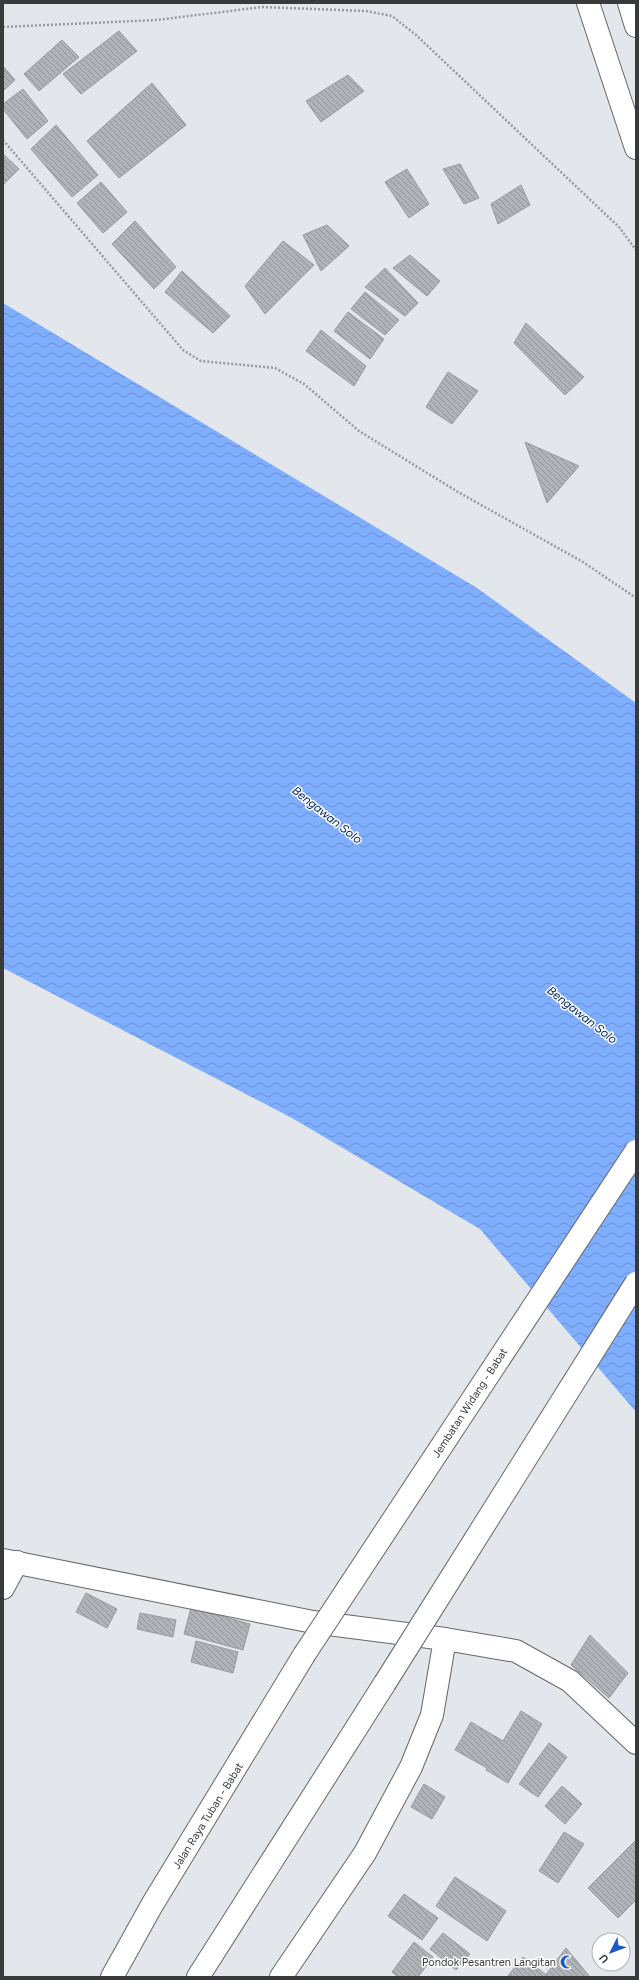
<svg xmlns="http://www.w3.org/2000/svg" width="639" height="1980" viewBox="0 0 639 1980" font-family="Figtree,sans-serif">
<style>
.water{fill:url(#water-waves)}
.building{fill:url(#building-back-hatch);stroke:#979a9e}
.lines{fill:none;stroke-linecap:round;stroke-linejoin:round}
.street-casing{stroke:#64676b;stroke-width:24}
.highway-casing{stroke:#64676b;stroke-width:24}
.path{stroke:#989a9d;stroke-width:2.5;stroke-dasharray:2 2;stroke-linecap:butt}
.street{stroke:#fff;stroke-width:22}
.highway{stroke:#fff;stroke-width:22}
.highway-bridge-casing{stroke:#64676b;stroke-width:24;stroke-linecap:butt}
.highway-bridge{stroke:#fff;stroke-width:22}
.labels{text-anchor:middle;dominant-baseline:central;stroke-width:3;stroke-linejoin:round;paint-order:stroke}
.street-label{font-size:11px;fill:#383a3b;stroke:#fff}
.poi-label{font-size:11px;fill:#383a3b;stroke:#fff;text-anchor:end}
.water-label{font-size:12px;font-style:italic;fill:#002366;stroke:#fff}
</style>
<defs>
<pattern id="water-waves" width="16" height="10" patternUnits="userSpaceOnUse"><rect width="16" height="10" fill="#7faefe"/><path d="M0 5q4-4 8 0t8 0" fill="none" stroke="#698fcf"/></pattern>
<pattern id="building-back-hatch" width="6" height="6" patternUnits="userSpaceOnUse"><rect width="6" height="6" fill="#b1b3b8"/><path d="M-1 5l2 2M0 0l6 6M5-1l2 2" fill="none" stroke="#919397"/></pattern>
</defs>
<rect width="100%" height="100%" fill="#e3e6ea"/>
<path class="water" d="M 3,303 L 477,588 L 636,703 L 636,1412 L 480,1229 L 292,1118 L 3,968 Z"/>
<g class="building">
<path d="M 119,31 L 137,51 L 81,94 L 63,74 Z"/>
<path d="M 62,40 L 79,57 L 39,91 L 24,74 Z"/>
<path d="M 3,66 L 15,80 L 3,91 Z"/>
<path d="M 348,75 L 364,91 L 321,122 L 306,101 Z"/>
<path d="M 152,83 L 186,125 L 119,178 L 87,141 Z"/>
<path d="M 23,89 L 48,121 L 27,139 L 3,109 L 3,104 Z"/>
<path d="M 56,125 L 98,175 L 72,197 L 31,149 Z"/>
<path d="M 3,154 L 19,169 L 3,185 Z"/>
<path d="M 460,164 L 479,198 L 464,204 L 443,169 Z"/>
<path d="M 407,169 L 429,204 L 409,218 L 385,182 Z"/>
<path d="M 101,182 L 127,212 L 103,233 L 77,203 Z"/>
<path d="M 521,185 L 530,205 L 498,224 L 491,204 Z"/>
<path d="M 135,221 L 176,267 L 154,289 L 112,244 Z"/>
<path d="M 327,225 L 349,246 L 321,271 L 303,235 Z"/>
<path d="M 283,241 L 314,265 L 265,314 L 245,286 Z"/>
<path d="M 410,255 L 440,281 L 427,296 L 393,268 Z"/>
<path d="M 385,268 L 418,303 L 405,316 L 365,287 Z"/>
<path d="M 182,271 L 230,316 L 213,333 L 165,292 Z"/>
<path d="M 365,292 L 399,320 L 385,335 L 351,309 Z"/>
<path d="M 348,312 L 384,339 L 370,359 L 334,331 Z"/>
<path d="M 526,323 L 584,377 L 565,395 L 514,343 Z"/>
<path d="M 321,330 L 366,366 L 354,386 L 306,351 Z"/>
<path d="M 448,372 L 478,391 L 452,424 L 426,407 Z"/>
<path d="M 525,442 L 579,466 L 547,503 Z"/>
<path d="M 86,1593 L 117,1609 L 107,1628 L 76,1612 Z"/>
<path d="M 191,1608 L 250,1624 L 243,1650 L 184,1634 Z"/>
<path d="M 140,1613 L 176,1620 L 173,1637 L 137,1629 Z"/>
<path d="M 590,1635 L 628,1673 L 609,1698 L 571,1665 Z"/>
<path d="M 196,1641 L 238,1652 L 233,1673 L 191,1662 Z"/>
<path d="M 521,1711 L 542,1724 L 508,1783 L 486,1770 L 487,1768 L 455,1750 L 471,1722 L 503,1741 Z"/>
<path d="M 549,1743 L 567,1757 L 538,1797 L 519,1784 Z"/>
<path d="M 424,1784 L 445,1797 L 432,1819 L 411,1807 Z"/>
<path d="M 562,1786 L 582,1804 L 565,1824 L 545,1806 Z"/>
<path d="M 564,1832 L 584,1844 L 558,1883 L 539,1871 Z"/>
<path d="M 636,1840 L 636,1900 L 618,1918 L 588,1888 Z"/>
<path d="M 455,1877 L 506,1911 L 487,1941 L 436,1906 Z"/>
<path d="M 404,1894 L 438,1918 L 422,1940 L 388,1916 Z"/>
<path d="M 443,1933 L 470,1954 L 456,1970 L 430,1949 Z"/>
<path d="M 414,1942 L 433,1957 L 418,1977 L 398,1977 L 392,1972 Z"/>
<path d="M 566,1948 L 590,1977 L 544,1977 Z"/>
<path d="M 523,1957 L 549,1977 L 507,1977 Z"/>
</g>
<g class="lines">
<g class="street-casing">
<g id="street">
<path d="M 3,1560 L 313,1622 L 445,1639 L 516,1651 L 570,1681 L 636,1743"/>
<path d="M 3,1588 L 17,1562"/>
<path d="M 281,1977 L 365,1853 L 411,1767 L 432,1715 L 445,1639"/>
</g>
</g>
<g class="highway-casing">
<g id="highway">
<path d="M 588,3 L 636,148"/>
<path d="M 629,3 L 636,26"/>
<path d="M 112,1977 L 152,1905 L 304,1655"/>
<path d="M 198,1977 L 385,1683"/>
</g>
</g>
<g class="path">
<path d="M 3,27 L 157,20 L 262,7 L 366,11 L 392,16 L 416,35 L 619,227 L 636,250"/>
<path d="M 3,140 L 183,350 L 201,361 L 275,368 L 304,384 L 359,431 L 458,492 L 583,562 L 636,598"/>
</g>
<use href="#street" class="street"/>
<use href="#highway" class="highway"/>
<g class="highway-bridge-casing">
<g id="highway-bridge">
<path d="M 304,1655 L 636,1151"/>
<path d="M 385,1683 L 636,1283"/>
</g>
</g>
<use href="#highway-bridge" class="highway-bridge"/>
</g>
<defs>
<g id="mosque-bare" transform="scale(1.08)"><path d="M3.5-4.9A6 6 0 1 0 3.5 4.9A5 5 0 1 1 3.5-4.9Z" fill="#1a5ac6" stroke="#fff" stroke-width="2.5" paint-order="stroke"/></g>
</defs>
<g fill-rule="evenodd">
<use href="#mosque-bare" x="567" y="1962"/>
</g>
<g class="labels">
<g class="street-label">
<text transform="translate(470 1403) rotate(-57)">Jembatan Widang - Babat</text>
<text transform="translate(208 1816) rotate(-58)">Jalan Raya Tuban - Babat</text>
</g>
<g class="poi-label">
<text x="556" y="1962">Pondok Pesantren Langitan</text>
</g>
<g class="water-label">
<text transform="translate(327 815) rotate(38)">Bengawan Solo</text>
<text transform="translate(582 1015) rotate(38)">Bengawan Solo</text>
</g>
</g>
<rect width="639" height="1980" fill="none" stroke="#383a3b" stroke-width="8"/>
<g transform="translate(611 1952) rotate(228)"><circle r="19" fill="#ffffff" stroke="#afb0b1"/>
<path d="M0-3L7 15L0 10L-7 15Z" fill="#1a5ac6"/>
<text y="-6" font-size="11" font-weight="bold" text-anchor="middle" fill="#383a3b">U</text>
</g>
</svg>
